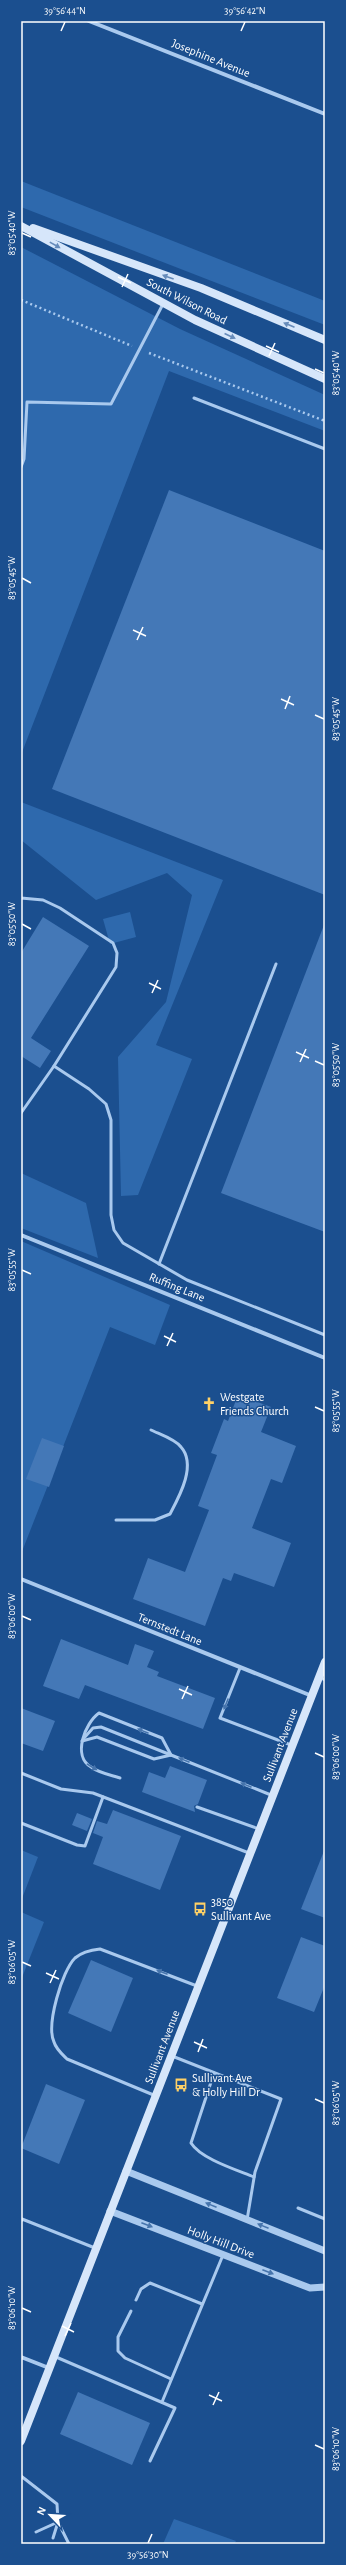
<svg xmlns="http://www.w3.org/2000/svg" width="346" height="2565" viewBox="0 0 346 2565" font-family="'Alegreya Sans',sans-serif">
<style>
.green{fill:#2e69ad}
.building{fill:#4478b7}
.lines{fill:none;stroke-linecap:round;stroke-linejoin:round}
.path{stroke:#a9c9ee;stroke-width:2.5;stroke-dasharray:2 3;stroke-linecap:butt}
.service{stroke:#a9c9ee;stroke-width:3}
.minor{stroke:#a9c9ee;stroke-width:4}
.tertiary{stroke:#a9c9ee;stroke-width:7}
.secondary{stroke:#d6e6fa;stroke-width:8}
.oneway{fill:#668bba}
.oneway2{fill:#4674ac}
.ticks{fill:none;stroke:#fff;stroke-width:1.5}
.labels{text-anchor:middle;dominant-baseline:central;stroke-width:3;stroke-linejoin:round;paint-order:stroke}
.street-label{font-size:12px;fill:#fff;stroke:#1b4f8f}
.poi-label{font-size:12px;fill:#fff;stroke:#1b4f8f;text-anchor:start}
.neatline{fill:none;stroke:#fff;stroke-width:1.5}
.ticks-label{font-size:10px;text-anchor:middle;fill:#fff}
</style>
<rect width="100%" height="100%" fill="#1b4f8f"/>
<g class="green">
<path d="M 21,181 L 325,301 L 325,325 L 21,207 Z"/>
<path d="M 21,247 L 180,329 L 325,395 L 325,431 L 169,371 L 21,755 Z"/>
<path d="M 21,802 L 223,880 L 156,1045 L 192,1059 L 138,1195 L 121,1196 L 118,1057 L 166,1002 L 192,895 L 167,873 L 96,900 L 21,840 Z"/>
<path d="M 130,912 L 136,937 L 110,944 L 103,919 Z"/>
<path d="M 21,1173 L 86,1203 L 98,1258 L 21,1228 Z"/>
<path d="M 21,1241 L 170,1305 L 155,1345 L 110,1327 L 21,1554 Z"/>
<path d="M 21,1850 L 38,1857 L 21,1901 Z"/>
<path d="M 21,1912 L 44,1922 L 21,1980 Z"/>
<path d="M 174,2519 L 236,2541 L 234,2544 L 163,2544 Z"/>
</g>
<g class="building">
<path d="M 169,490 L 325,551 L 325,895 L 52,789 Z"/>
<path d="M 43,917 L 89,946 L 31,1038 L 51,1051 L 40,1068 L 21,1056 L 21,953 Z"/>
<path d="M 324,925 L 325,925 L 325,1232 L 221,1193 Z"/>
<path d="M 238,1395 L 271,1407 L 261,1432 L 296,1446 L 282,1483 L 271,1479 L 252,1528 L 291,1543 L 274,1587 L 234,1573 L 231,1581 L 223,1578 L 205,1626 L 133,1599 L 148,1558 L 185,1572 L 209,1510 L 198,1506 L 217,1455 L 211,1453 L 224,1419 L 228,1421 Z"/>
<path d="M 42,1438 L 64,1446 L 49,1487 L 26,1479 Z"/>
<path d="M 61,1639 L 128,1665 L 135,1644 L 154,1651 L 147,1667 L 159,1672 L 157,1676 L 215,1698 L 203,1729 L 85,1685 L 79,1699 L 43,1686 Z"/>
<path d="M 21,1708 L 55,1721 L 43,1751 L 21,1743 Z"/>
<path d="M 170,1766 L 207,1780 L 198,1804 L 194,1806 L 195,1812 L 142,1792 L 149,1772 L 165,1778 Z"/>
<path d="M 113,1810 L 181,1836 L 160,1890 L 93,1864 L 103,1837 L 93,1833 L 97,1821 L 107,1824 Z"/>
<path d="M 77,1813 L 92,1819 L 87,1831 L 72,1825 Z"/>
<path d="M 324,1851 L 325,1851 L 325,1918 L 301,1909 Z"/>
<path d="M 301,1937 L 325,1946 L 325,1985 L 314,2012 L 277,1998 Z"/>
<path d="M 91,1960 L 133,1978 L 111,2032 L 68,2013 Z"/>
<path d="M 46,2084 L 85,2100 L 59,2164 L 21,2148 Z"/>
<path d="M 78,2392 L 150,2423 L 132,2465 L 60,2434 Z"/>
</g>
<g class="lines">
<g class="path">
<path d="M 21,300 L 132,346"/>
<path d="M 149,353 L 325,421"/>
</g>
<g class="service">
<path d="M 194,398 L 325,449"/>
<path d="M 21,467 L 24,459 L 27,402 L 111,404 L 163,304"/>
<path d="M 21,898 L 43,900 L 60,908 L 113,943 L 117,953 L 116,967 L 54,1066"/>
<path d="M 21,1113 L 54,1066 L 89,1089 L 106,1104 L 111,1120 L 111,1215 L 114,1230 L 123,1243 L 187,1280 L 325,1335"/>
<path d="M 159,1264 L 276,964"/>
<path d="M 116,1520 L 155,1520 L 170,1514 C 179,1497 197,1465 181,1447 C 175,1439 159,1434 151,1430"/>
<path d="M 240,1668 L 220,1718 L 291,1745"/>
<path d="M 319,1677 L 325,1680"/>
<path d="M 84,1738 L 93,1728 L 101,1727 L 171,1755"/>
<path d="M 82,1741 L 97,1737 L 154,1759 L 171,1755 L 271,1795"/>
<path d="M 21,1773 L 61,1789 L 93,1793 L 249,1853"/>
<path d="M 120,1778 C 111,1775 99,1773 91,1767 C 72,1756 85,1723 99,1713 L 162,1738 L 171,1755"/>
<path d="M 197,1807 L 259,1829"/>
<path d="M 21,1823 L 77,1845 L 85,1846 L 103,1797"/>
<path d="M 172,2056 L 281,2099 L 255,2172 L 247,2220"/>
<path d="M 214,2073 L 191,2143 C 201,2159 237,2170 254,2177"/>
<path d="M 156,2096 L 67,2059 C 62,2054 56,2049 54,2042 C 46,2025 62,1971 75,1958 C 82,1952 91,1950 100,1949 L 197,1986"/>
<path d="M 298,2208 L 325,2219"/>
<path d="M 21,2221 L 22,2219 L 95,2248"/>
<path d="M 136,2300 L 141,2289 L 150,2283 L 202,2304"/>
<path d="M 131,2311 L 118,2337 L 118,2351 L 125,2358 L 171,2379"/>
<path d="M 56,2357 L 175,2408 L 150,2461"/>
<path d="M 162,2402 L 223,2255"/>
<path d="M 21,2476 L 57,2504 L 58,2522 L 53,2538"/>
<path d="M 36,2532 L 58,2522 L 69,2544"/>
</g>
<g class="minor">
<path d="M 89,21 L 325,114"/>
<path d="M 21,1235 L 325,1358"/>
<path d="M 21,1579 L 312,1696"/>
<path d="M 21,2357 L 49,2368"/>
</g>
<g class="tertiary">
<path d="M 126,2171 L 325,2251"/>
<path d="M 110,2211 L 310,2288 L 325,2287"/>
</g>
<g class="secondary">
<path d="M 21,226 L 195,320 L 325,379"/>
<path d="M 33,228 L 201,288 L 325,340"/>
<path d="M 21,2441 L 325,1662"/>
</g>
</g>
<defs><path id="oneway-solid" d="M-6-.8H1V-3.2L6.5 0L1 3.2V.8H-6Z"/></defs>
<g class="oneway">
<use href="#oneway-solid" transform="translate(55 245) rotate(29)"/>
<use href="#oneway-solid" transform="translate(168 277) rotate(-160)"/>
<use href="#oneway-solid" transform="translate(289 325) rotate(-157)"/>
<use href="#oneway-solid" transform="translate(230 336) rotate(25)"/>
</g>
<g class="oneway2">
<use href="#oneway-solid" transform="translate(226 1704) rotate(112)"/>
<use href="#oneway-solid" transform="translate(143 1731) rotate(-158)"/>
<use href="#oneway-solid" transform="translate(184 1760) rotate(-158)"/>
<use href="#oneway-solid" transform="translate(92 1767) rotate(31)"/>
<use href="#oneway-solid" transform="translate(246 1785) rotate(-158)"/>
<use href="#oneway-solid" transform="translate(162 1972) rotate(-159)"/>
<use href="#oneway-solid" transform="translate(211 2205) rotate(-158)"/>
<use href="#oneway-solid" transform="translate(147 2225) rotate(21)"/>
<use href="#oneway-solid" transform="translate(263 2226) rotate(-158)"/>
<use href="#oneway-solid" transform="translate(268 2272) rotate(21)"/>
</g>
<path class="ticks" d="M 61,31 L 65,22M 241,31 L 245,22M 22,233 L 31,237M 118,277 L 131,283M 122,287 L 128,274M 266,346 L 279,352M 269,356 L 275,343M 315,369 L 324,373M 22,578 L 31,583M 133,630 L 146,636M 137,640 L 143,627M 281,699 L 294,705M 285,709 L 290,696M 315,715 L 324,719M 22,924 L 31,929M 149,983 L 161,989M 152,993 L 158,980M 296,1052 L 309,1058M 315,1061 L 324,1065M 300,1062 L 306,1049M 22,1270 L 31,1274M 164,1336 L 176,1342M 167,1346 L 173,1333M 315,1407 L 324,1411M 22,1616 L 31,1620M 179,1689 L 192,1695M 182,1699 L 188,1686M 315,1753 L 324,1757M 22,1962 L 31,1966M 46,1973 L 59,1979M 50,1983 L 56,1970M 194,2042 L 207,2048M 198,2052 L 203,2039M 315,2099 L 324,2103M 22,2308 L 31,2312M 62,2326 L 74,2332M 65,2336 L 71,2323M 209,2395 L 222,2401M 213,2405 L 219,2392M 315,2445 L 324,2449M 148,2543 L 152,2534"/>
<defs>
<g id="church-bare" transform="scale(1.08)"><path d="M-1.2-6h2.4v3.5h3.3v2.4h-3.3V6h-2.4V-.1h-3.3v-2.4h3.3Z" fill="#ffd166" stroke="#1b4f8f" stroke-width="2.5" paint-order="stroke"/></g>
<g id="bus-bare" transform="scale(1.08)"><path d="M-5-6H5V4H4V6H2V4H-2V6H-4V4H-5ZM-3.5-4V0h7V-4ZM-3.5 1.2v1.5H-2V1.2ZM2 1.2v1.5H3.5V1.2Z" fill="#ffd166" stroke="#1b4f8f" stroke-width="2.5" paint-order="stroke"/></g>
</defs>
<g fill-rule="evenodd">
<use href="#church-bare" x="209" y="1404"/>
<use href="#bus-bare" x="200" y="1909"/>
<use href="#bus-bare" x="181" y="2085"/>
</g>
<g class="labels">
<g class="street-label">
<text transform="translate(211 58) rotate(22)">Josephine Avenue</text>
<text transform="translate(187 301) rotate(27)">South Wilson Road</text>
<text transform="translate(177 1287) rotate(22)">Ruffing Lane</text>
<text transform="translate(170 1629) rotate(22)">Ternstedt Lane</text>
<text transform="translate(280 1745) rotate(-69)">Sullivant Avenue</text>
<text transform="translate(162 2047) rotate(-69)">Sullivant Avenue</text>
<text transform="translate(221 2242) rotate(21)">Holly Hill Drive</text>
</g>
<g class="poi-label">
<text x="220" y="1397">Westgate<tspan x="220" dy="14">Friends Church</tspan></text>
<text x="211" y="1902">3850<tspan x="211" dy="14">Sullivant Ave</tspan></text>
<text x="192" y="2078">Sullivant Ave<tspan x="192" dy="14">&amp; Holly Hill Dr</tspan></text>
</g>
</g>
<rect width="346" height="2565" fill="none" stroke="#1b4f8f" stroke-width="44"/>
<g transform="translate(50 2515) rotate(295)" stroke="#1b4f8f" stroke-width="3" paint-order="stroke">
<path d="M0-3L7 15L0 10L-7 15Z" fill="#ffffff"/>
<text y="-6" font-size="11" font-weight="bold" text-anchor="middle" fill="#ffffff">N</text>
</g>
<rect x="22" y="22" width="302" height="2521" class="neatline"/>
<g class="ticks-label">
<text x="65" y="14">39°56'44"N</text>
<text x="245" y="14">39°56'42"N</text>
<text transform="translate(11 233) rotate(-90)" y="4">83°05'40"W</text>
<text transform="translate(335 373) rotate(-90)" y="4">83°05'40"W</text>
<text transform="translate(11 578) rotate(-90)" y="4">83°05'45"W</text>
<text transform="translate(335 719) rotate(-90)" y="4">83°05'45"W</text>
<text transform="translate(11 924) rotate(-90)" y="4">83°05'50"W</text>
<text transform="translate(335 1065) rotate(-90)" y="4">83°05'50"W</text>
<text transform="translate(11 1270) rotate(-90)" y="4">83°05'55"W</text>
<text transform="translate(335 1411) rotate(-90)" y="4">83°05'55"W</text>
<text transform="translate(11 1616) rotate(-90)" y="4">83°06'00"W</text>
<text transform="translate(335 1757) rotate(-90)" y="4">83°06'00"W</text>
<text transform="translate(11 1962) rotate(-90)" y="4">83°06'05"W</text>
<text transform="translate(335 2103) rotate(-90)" y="4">83°06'05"W</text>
<text transform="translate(11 2308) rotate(-90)" y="4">83°06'10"W</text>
<text transform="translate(335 2449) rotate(-90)" y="4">83°06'10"W</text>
<text x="148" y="2558">39°56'30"N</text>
</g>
</svg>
